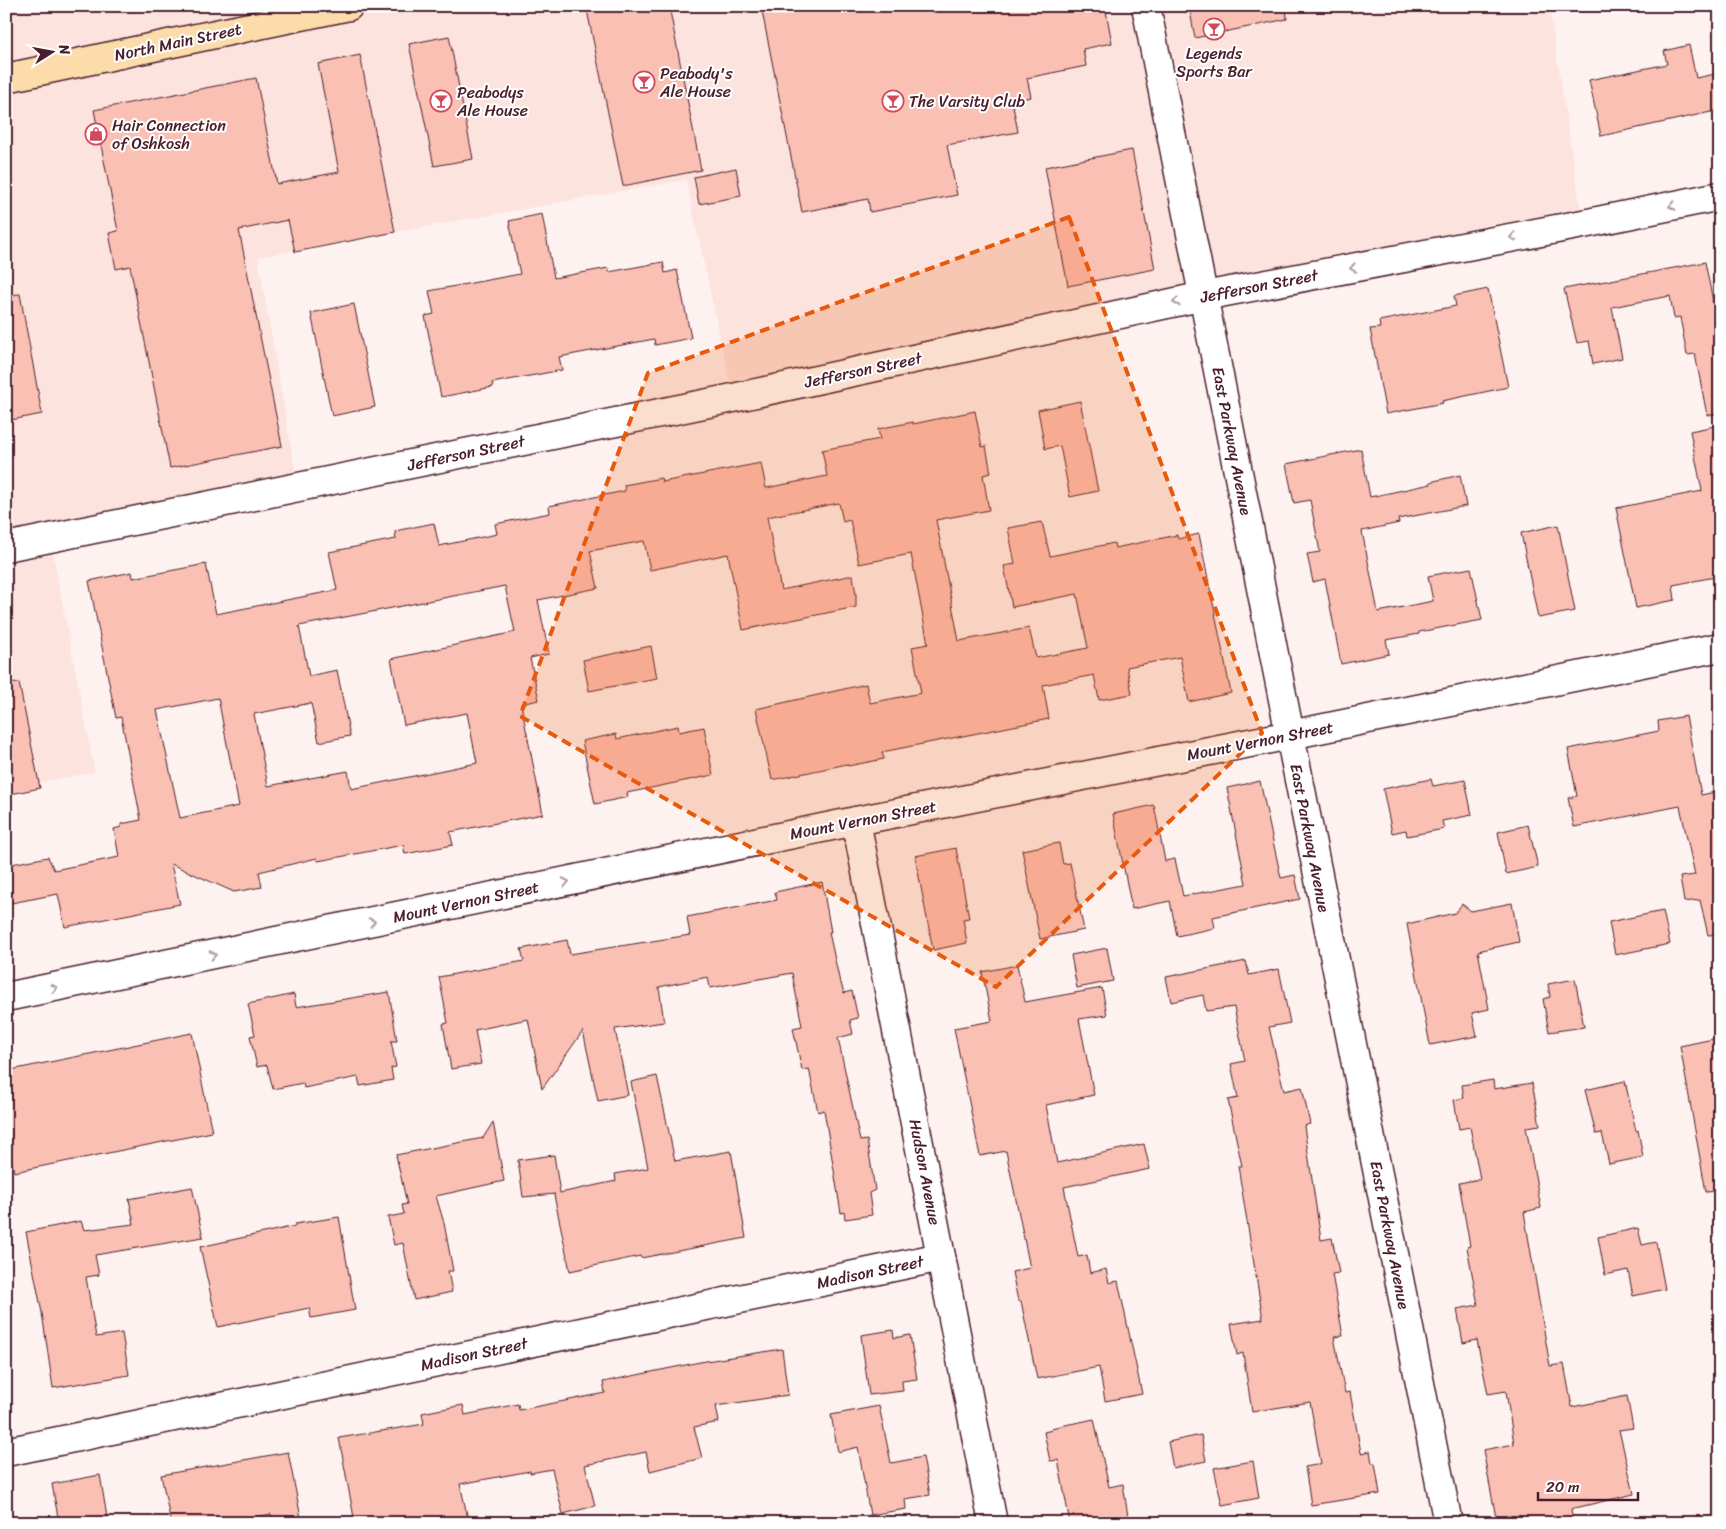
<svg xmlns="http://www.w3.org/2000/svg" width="1726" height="1529" viewBox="0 0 1726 1529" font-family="Sriracha,sans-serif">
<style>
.built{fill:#fde3de}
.building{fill:#fbc0b4;stroke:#4a1f2b;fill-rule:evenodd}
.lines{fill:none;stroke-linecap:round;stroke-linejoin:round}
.minor-casing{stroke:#4a1f2b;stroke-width:31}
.major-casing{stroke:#4a1f2b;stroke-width:31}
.minor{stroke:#fff;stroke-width:28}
.major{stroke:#fddcac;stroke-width:28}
.oneway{stroke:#ae9aa0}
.marked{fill:#e8590c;fill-opacity:0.2;stroke:#e8590c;stroke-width:4;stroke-dasharray:10 6;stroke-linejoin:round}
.labels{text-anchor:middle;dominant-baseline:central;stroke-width:4;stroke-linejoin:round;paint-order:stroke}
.street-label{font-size:16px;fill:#4a1f2b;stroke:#fff}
.poi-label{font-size:16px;fill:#4a1f2b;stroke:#fff;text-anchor:start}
</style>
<rect width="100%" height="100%" fill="#fef2f0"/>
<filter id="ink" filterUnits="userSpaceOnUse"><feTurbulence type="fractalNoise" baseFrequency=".02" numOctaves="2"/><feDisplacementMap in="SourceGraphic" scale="10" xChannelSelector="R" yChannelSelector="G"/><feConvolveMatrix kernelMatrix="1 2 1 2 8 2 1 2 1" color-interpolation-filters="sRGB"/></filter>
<g filter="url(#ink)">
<path class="built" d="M 6,6 L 1549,6 L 1583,224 L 733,398 L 686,180 L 258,257 L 298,487 L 50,538 L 95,772 L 6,789 Z"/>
<g class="building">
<path d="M 604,6 L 669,6 L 701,170 L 623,186 L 587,10 Z"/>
<path d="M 761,6 L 1105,6 L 1112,43 L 1083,49 L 1086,66 L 1027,78 L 1031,97 L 1012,101 L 1018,132 L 947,145 L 957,195 L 870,212 L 868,199 L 802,212 Z"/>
<path d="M 1189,6 L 1286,6 L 1287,19 L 1195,38 Z"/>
<path d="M 449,36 L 473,159 L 434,166 L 409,44 Z"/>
<path d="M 1689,45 L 1696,78 L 1720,73 L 1720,110 L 1601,136 L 1589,80 L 1667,64 L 1664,51 Z"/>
<path d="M 360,55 L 395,232 L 295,252 L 288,220 L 239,230 L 282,446 L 170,468 L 130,266 L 116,269 L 109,233 L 118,231 L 94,110 L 256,78 L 277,184 L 339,172 L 318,64 Z"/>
<path d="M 1132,150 L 1155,269 L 1068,286 L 1045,167 Z"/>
<path d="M 736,168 L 741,196 L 699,204 L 694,177 Z"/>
<path d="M 542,214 L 554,278 L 608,268 L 609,272 L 663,262 L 665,273 L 677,270 L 691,338 L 655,345 L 654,339 L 559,357 L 562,370 L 492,383 L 493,387 L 441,397 L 425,316 L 434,314 L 429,291 L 520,274 L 509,221 Z"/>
<path d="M 1705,262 L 1720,336 L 1720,414 L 1707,415 L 1695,354 L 1687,355 L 1680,317 L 1674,318 L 1670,296 L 1612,307 L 1622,358 L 1593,364 L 1589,341 L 1577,343 L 1564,289 Z"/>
<path d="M 1488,289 L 1508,387 L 1442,401 L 1443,403 L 1386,414 L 1370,329 L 1380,328 L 1379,321 L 1456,306 L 1454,296 Z"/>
<path d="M 20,294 L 42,414 L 6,421 L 6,295 Z"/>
<path d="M 354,304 L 375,407 L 332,416 L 311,313 Z"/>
<path d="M 1080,401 L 1098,491 L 1070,497 L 1060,446 L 1045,449 L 1038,410 Z"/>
<path d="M 975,411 L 982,447 L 986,446 L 991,473 L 983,475 L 989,510 L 936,520 L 959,641 L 1029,628 L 1036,658 L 1088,648 L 1077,594 L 1012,607 L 1004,566 L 1015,564 L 1008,528 L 1042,522 L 1050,556 L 1114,543 L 1115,548 L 1177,535 L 1178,539 L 1199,534 L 1231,693 L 1189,702 L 1180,657 L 1127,667 L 1132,694 L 1099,700 L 1094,675 L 1043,685 L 1049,719 L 882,752 L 884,759 L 848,766 L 847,764 L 772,780 L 756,709 L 866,684 L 870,703 L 921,693 L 912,647 L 928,644 L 911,554 L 859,564 L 850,520 L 843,522 L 839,503 L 767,517 L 781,590 L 853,575 L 856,595 L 856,607 L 743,630 L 728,554 L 650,570 L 644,541 L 590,551 L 598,588 L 538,600 L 549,654 L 530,658 L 539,700 L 521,704 L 543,814 L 450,832 L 453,845 L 405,854 L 403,845 L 318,861 L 317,858 L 259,872 L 262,887 L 234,892 L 171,864 L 180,904 L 65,927 L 58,894 L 6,904 L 6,865 L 48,857 L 54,870 L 119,857 L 114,829 L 121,827 L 121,824 L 141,820 L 121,717 L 116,718 L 89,581 L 132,572 L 133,578 L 206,564 L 216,614 L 337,590 L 329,552 L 396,539 L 395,531 L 434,523 L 439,546 L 497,534 L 495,524 L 550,513 L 549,506 L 625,491 L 624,485 L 661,478 L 662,482 L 761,463 L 766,488 L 827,476 L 822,450 L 880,439 L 878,429 L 913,422 L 913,424 ZM 505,586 L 515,632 L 391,659 L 404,725 L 467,713 L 477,763 L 351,789 L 348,771 L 268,786 L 254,714 L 311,703 L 319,742 L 350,736 L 337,670 L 309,676 L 299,626 ZM 218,698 L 239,806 L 180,818 L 157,710 Z"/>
<path d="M 1720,425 L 1720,576 L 1673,585 L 1675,600 L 1636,608 L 1616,508 L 1702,491 L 1690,431 Z"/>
<path d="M 1361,449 L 1370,497 L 1431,484 L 1430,482 L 1460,475 L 1466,506 L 1398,519 L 1399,523 L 1362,531 L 1378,612 L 1433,601 L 1428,576 L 1471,568 L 1482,620 L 1419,632 L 1419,634 L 1386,640 L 1389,654 L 1341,664 L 1325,579 L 1313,582 L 1307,554 L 1320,552 L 1310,500 L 1294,503 L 1286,464 Z"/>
<path d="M 1558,525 L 1575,611 L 1538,618 L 1521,533 Z"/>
<path d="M 651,646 L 657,678 L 589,691 L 583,660 Z"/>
<path d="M 19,683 L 40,788 L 6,795 L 6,684 Z"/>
<path d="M 1686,716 L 1701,795 L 1720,791 L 1720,934 L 1708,935 L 1700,900 L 1684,902 L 1680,877 L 1695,875 L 1680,806 L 1574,827 L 1568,798 L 1577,796 L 1568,749 L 1659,731 L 1658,721 Z"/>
<path d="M 678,726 L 679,732 L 704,727 L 713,775 L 627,793 L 628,797 L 595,804 L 582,741 L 616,734 L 617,739 Z"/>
<path d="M 1431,779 L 1433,786 L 1465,780 L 1472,815 L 1442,821 L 1444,829 L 1407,836 L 1406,830 L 1392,833 L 1383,789 Z"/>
<path d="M 1260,781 L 1281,878 L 1295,875 L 1300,899 L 1213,917 L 1215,928 L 1177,936 L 1170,901 L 1132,909 L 1113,814 L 1154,805 L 1165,861 L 1175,859 L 1183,896 L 1246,884 L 1227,788 Z"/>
<path d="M 1528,825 L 1538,867 L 1506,874 L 1498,832 Z"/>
<path d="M 1059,843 L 1063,864 L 1070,863 L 1084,930 L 1040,939 L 1022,850 Z"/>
<path d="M 956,848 L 969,918 L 963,919 L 967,943 L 933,950 L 915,856 Z"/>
<path d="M 822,882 L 831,932 L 829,932 L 840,983 L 841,983 L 844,993 L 852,991 L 858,1018 L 850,1020 L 853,1034 L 838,1038 L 860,1141 L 867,1140 L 875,1190 L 869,1193 L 872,1215 L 845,1219 L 844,1212 L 841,1213 L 824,1110 L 818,1112 L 809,1069 L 802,1070 L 793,1028 L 802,1026 L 792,973 L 710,988 L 708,977 L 659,987 L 664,1022 L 615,1029 L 628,1095 L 598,1101 L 583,1031 L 542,1089 L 528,1019 L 475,1030 L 481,1064 L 451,1069 L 443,1024 L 448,1023 L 439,977 L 524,961 L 521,949 L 567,940 L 570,954 L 690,935 L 687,917 L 777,900 L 775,892 Z"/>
<path d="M 1512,903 L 1519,942 L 1478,951 L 1489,1009 L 1472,1013 L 1477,1036 L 1430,1045 L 1407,924 L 1455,913 L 1462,904 L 1471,911 Z"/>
<path d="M 1663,911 L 1670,944 L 1615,955 L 1609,922 Z"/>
<path d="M 1107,948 L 1113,981 L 1077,988 L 1071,955 Z"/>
<path d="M 1246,961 L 1249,975 L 1279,969 L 1290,1023 L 1269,1027 L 1284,1091 L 1302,1087 L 1310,1124 L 1304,1126 L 1321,1240 L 1332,1238 L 1339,1273 L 1332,1274 L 1343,1336 L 1334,1337 L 1345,1393 L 1350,1392 L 1361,1453 L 1370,1451 L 1372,1463 L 1375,1463 L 1380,1494 L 1311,1505 L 1305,1467 L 1321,1464 L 1310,1402 L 1252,1412 L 1243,1353 L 1237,1355 L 1231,1324 L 1263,1319 L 1238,1166 L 1242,1166 L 1228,1100 L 1238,1098 L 1231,1064 L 1245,1061 L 1234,1007 L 1206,1011 L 1203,995 L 1171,1002 L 1166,977 Z"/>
<path d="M 1017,965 L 1025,1002 L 1102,988 L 1107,1015 L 1079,1019 L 1094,1095 L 1046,1105 L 1057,1163 L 1144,1144 L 1150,1169 L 1064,1187 L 1078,1257 L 1087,1255 L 1090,1273 L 1106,1269 L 1109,1283 L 1118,1281 L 1142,1394 L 1105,1401 L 1099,1367 L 1037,1379 L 1021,1301 L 1018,1301 L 1012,1272 L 1030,1268 L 1006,1151 L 980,1156 L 954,1028 L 992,1021 L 982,972 Z"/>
<path d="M 1575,979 L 1584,1027 L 1549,1032 L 1543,999 L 1550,997 L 1548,984 Z"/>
<path d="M 389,992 L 397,1041 L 391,1041 L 396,1067 L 391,1068 L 393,1080 L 360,1086 L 358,1077 L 304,1088 L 303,1083 L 273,1089 L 267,1065 L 257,1067 L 250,1036 L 255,1035 L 248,1004 L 294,994 L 296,1007 Z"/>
<path d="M 192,1033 L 212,1132 L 14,1172 L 6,1135 L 6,1071 Z"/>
<path d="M 1713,1039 L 1720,1069 L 1720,1191 L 1706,1192 L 1680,1046 Z"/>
<path d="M 657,1076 L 675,1161 L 731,1151 L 746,1238 L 641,1258 L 640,1256 L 570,1271 L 554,1195 L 555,1194 L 523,1197 L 518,1160 L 554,1155 L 560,1193 L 616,1181 L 615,1174 L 648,1168 L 631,1082 Z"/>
<path d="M 1493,1080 L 1494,1089 L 1532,1083 L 1540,1125 L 1526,1127 L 1541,1208 L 1524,1212 L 1550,1366 L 1564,1364 L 1572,1407 L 1627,1396 L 1633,1428 L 1619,1430 L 1634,1494 L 1571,1509 L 1573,1523 L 1497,1523 L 1483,1450 L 1514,1444 L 1506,1391 L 1488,1394 L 1477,1340 L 1463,1343 L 1457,1309 L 1478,1305 L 1467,1247 L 1470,1246 L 1459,1183 L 1480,1179 L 1470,1127 L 1459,1129 L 1454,1100 L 1464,1098 L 1462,1085 Z"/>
<path d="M 1625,1081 L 1636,1131 L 1638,1130 L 1643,1157 L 1609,1164 L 1602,1133 L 1596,1134 L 1585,1090 Z"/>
<path d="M 493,1122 L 504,1181 L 436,1196 L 444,1223 L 453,1271 L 448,1271 L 452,1292 L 414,1300 L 403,1243 L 394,1245 L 388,1217 L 404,1214 L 402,1205 L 407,1204 L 396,1155 L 483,1138 Z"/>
<path d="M 192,1187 L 203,1237 L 95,1255 L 99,1275 L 86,1277 L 96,1337 L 122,1333 L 129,1375 L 53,1388 L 42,1313 L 26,1232 L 81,1221 L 84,1230 L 134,1224 L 129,1199 Z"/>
<path d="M 339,1217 L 355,1310 L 311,1318 L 309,1308 L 218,1327 L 200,1247 L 295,1226 L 295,1224 Z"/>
<path d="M 1638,1228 L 1642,1245 L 1656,1242 L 1665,1289 L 1633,1296 L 1628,1270 L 1605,1275 L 1598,1237 Z"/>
<path d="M 893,1330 L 894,1338 L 910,1335 L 917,1379 L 902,1381 L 903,1391 L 869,1395 L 861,1335 Z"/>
<path d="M 782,1349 L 788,1395 L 716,1406 L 719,1422 L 694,1427 L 702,1458 L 650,1471 L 646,1452 L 585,1465 L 595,1506 L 563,1514 L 552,1469 L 530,1473 L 530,1471 L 460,1484 L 469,1523 L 355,1523 L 339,1438 L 424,1424 L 422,1413 L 463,1405 L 465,1415 L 518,1404 L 519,1410 L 605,1393 L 603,1382 L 700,1362 Z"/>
<path d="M 879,1406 L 891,1463 L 923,1457 L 930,1495 L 905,1499 L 906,1509 L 870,1515 L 858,1447 L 838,1452 L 831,1415 Z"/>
<path d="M 1094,1419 L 1109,1487 L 1123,1484 L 1129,1523 L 1070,1523 L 1058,1460 L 1050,1461 L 1044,1432 L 1052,1430 L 1051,1428 Z"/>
<path d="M 1201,1435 L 1206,1461 L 1173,1468 L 1168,1442 Z"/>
<path d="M 288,1452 L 302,1523 L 273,1523 L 271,1514 L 226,1523 L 171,1523 L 161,1475 Z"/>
<path d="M 1253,1461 L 1259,1498 L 1222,1505 L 1214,1468 Z"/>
<path d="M 100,1475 L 108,1523 L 59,1523 L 52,1484 Z"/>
</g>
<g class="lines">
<g class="minor-casing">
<g id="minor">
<path d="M 1146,6 L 1290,735 L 1448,1523"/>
<path d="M 6,547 L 733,398 L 1204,296 L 1583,224 L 1720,196"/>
<path d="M 856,821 L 993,1523"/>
<path d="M 6,997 L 856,821 L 1290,735 L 1720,647"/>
<path d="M 6,1452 L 941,1257"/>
</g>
</g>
<g class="major-casing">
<path id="major" d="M 6,78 L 349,6"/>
</g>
<use href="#minor" class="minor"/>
<use href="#major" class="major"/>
</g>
<defs><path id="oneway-chevron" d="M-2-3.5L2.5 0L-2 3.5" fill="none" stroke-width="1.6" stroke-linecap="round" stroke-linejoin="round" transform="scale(1.25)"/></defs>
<g class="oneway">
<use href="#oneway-chevron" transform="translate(1672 206) rotate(168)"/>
<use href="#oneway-chevron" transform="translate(1513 237) rotate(169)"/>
<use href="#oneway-chevron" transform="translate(1353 268) rotate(169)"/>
<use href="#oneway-chevron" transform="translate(1176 302) rotate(168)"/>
<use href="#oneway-chevron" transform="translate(566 882) rotate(-12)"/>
<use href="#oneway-chevron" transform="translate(372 922) rotate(-12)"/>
<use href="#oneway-chevron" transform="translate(213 955) rotate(-12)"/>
<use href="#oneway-chevron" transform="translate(54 988) rotate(-12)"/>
</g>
</g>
<path class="marked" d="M 1069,217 L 1262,733 L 996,987 L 520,716 L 648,373 Z"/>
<defs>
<g id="bar-ring" transform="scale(1.125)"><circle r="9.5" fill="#fff" stroke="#d1495b" stroke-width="1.5"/><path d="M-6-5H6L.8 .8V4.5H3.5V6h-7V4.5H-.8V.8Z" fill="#d1495b"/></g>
<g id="shop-ring" transform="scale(1.125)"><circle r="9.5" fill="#fff" stroke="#d1495b" stroke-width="1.5"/><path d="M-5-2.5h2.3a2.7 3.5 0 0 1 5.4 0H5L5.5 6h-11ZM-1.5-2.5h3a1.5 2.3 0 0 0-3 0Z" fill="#d1495b"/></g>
</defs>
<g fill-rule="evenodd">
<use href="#bar-ring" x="1214" y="29"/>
<use href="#bar-ring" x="644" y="82"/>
<use href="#bar-ring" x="441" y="101"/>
<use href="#bar-ring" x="893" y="101"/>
<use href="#shop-ring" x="96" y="134"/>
</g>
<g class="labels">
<g class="street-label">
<text transform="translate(178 42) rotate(-12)">North Main Street</text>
<text transform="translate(1259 286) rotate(-11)">Jefferson Street</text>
<text transform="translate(863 370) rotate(-12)">Jefferson Street</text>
<text transform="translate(1232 441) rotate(79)">East Parkway Avenue</text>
<text transform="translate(466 453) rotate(-12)">Jefferson Street</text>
<text transform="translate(1260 741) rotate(-11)">Mount Vernon Street</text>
<text transform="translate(863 820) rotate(-11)">Mount Vernon Street</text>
<text transform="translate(1310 838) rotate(79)">East Parkway Avenue</text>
<text transform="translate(466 902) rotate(-12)">Mount Vernon Street</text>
<text transform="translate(925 1172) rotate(79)">Hudson Avenue</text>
<text transform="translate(1390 1235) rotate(79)">East Parkway Avenue</text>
<text transform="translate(870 1272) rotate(-12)">Madison Street</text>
<text transform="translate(474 1354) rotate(-12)">Madison Street</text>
</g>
<g class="poi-label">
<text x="1214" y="53" text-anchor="middle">Legends<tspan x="1214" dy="18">Sports Bar</tspan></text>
<text x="660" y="73">Peabody's<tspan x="660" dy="18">Ale House</tspan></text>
<text x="457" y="92">Peabodys<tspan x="457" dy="18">Ale House</tspan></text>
<text x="909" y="101">The Varsity Club</text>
<text x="112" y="125">Hair Connection<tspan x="112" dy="18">of Oshkosh</tspan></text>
</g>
</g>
<rect width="1726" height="1529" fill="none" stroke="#fff" stroke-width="25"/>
<rect x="12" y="12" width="1701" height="1504" fill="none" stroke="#4a1f2b" stroke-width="2" filter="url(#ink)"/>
<g transform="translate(52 52) rotate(79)" stroke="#ffffff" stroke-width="4" paint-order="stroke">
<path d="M0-4L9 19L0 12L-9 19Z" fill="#4a1f2b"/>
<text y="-8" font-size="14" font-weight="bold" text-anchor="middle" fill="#4a1f2b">N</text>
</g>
<path d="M1538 1492v8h100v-8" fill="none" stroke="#4a1f2b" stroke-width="2.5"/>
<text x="1546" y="1492" font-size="15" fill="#4a1f2b" stroke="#ffffff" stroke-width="4" paint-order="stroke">20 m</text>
</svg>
